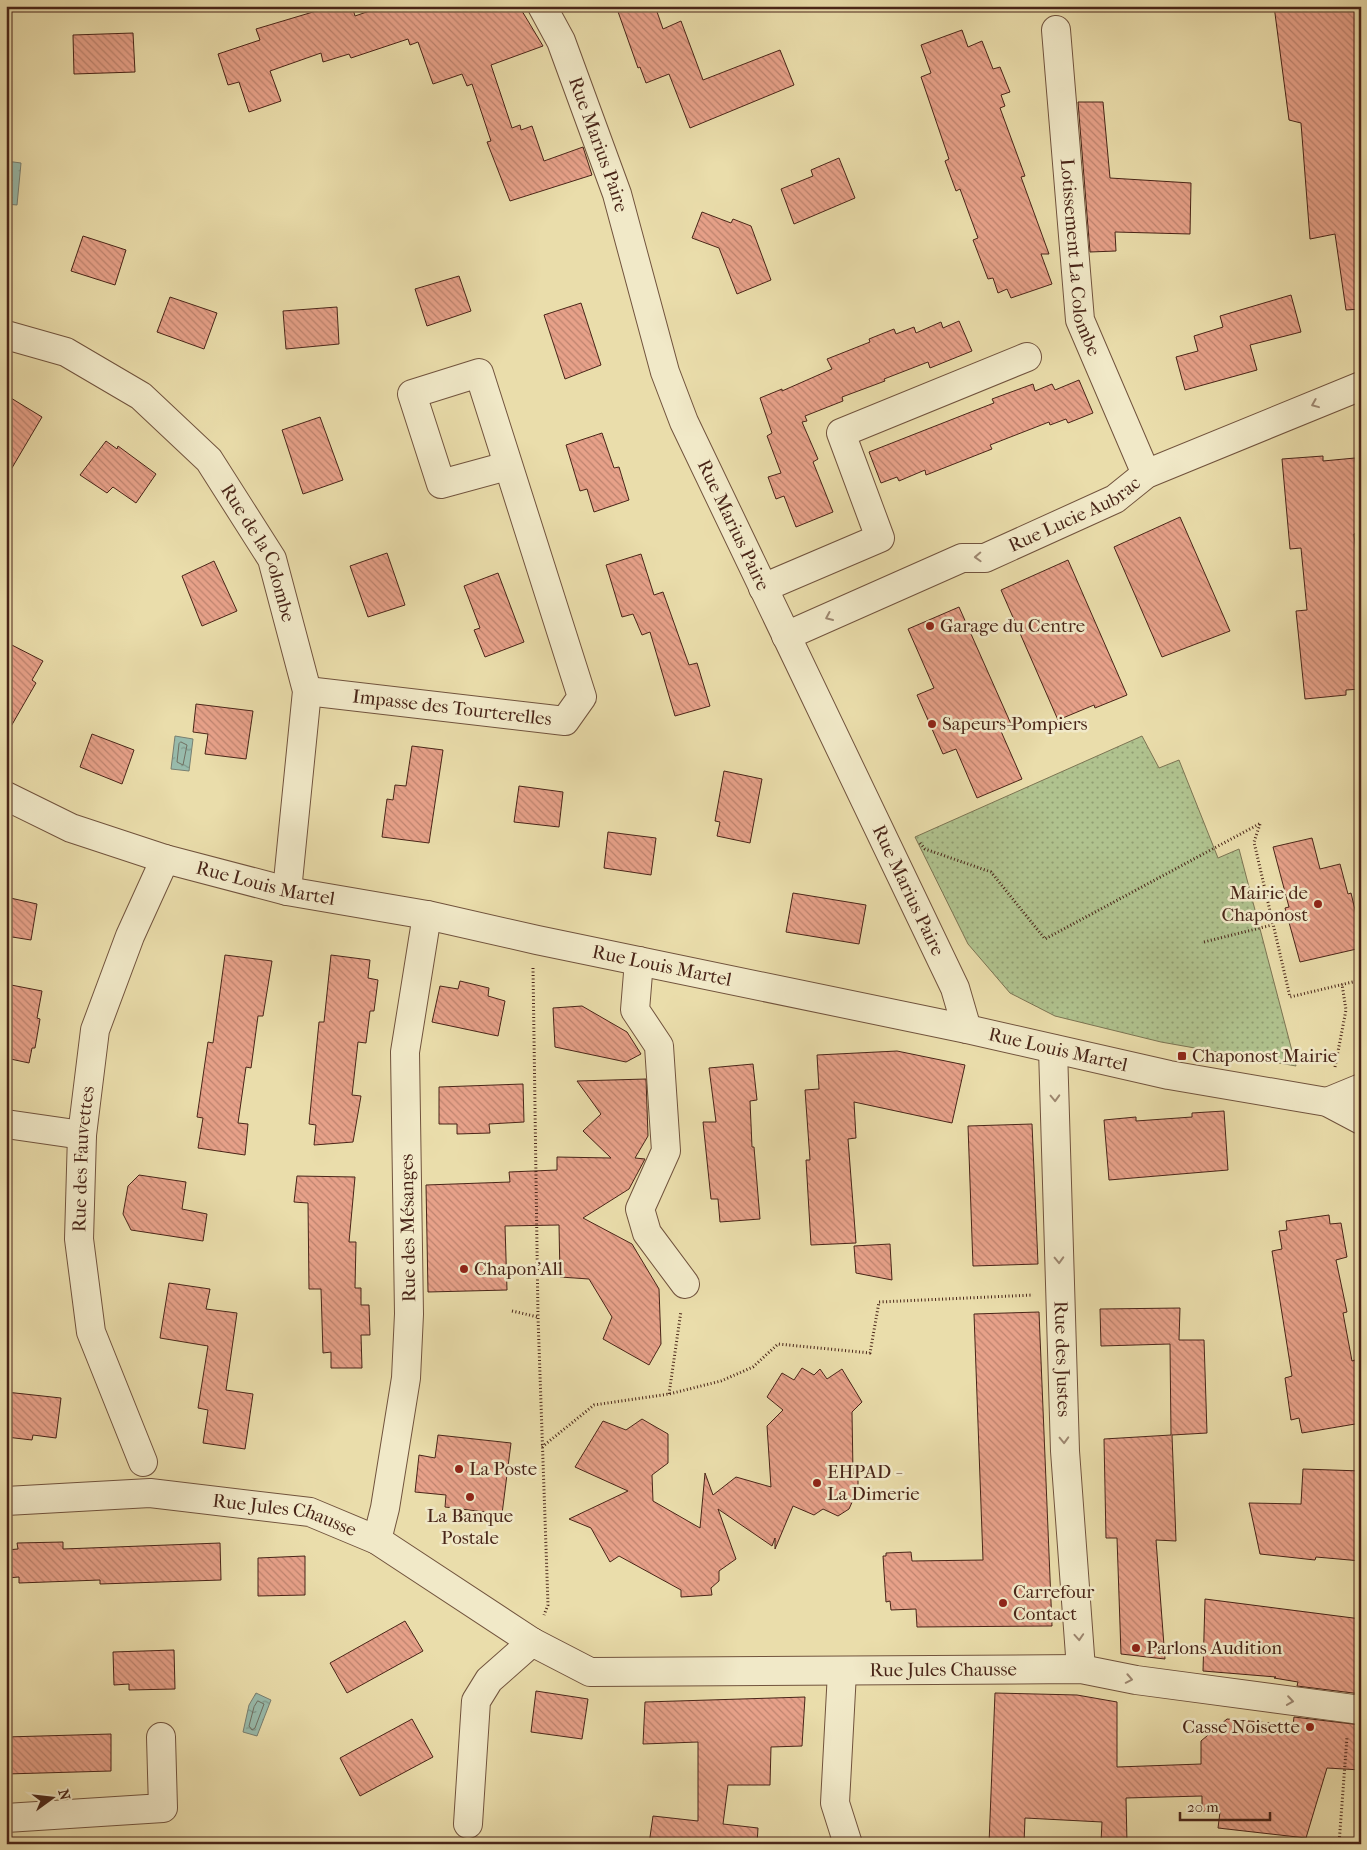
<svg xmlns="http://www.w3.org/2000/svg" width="1367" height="1850" viewBox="0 0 1367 1850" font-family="'IM FELL French Canon',serif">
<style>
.park{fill:url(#park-dots);stroke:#7c7453}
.water{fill:url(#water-ripples);stroke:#787f71}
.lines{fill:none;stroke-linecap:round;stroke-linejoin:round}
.shore{stroke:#707062;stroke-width:1}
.building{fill:url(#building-back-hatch);stroke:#492518}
.minor-casing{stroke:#71533d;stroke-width:30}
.path{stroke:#492518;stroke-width:3;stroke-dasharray:1 2.5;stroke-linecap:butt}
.minor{stroke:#f1e9c8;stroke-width:28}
.oneway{stroke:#9d8770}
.poi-dot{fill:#8f2418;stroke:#f1e9c8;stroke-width:2}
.labels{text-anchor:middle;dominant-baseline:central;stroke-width:5;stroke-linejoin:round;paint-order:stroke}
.street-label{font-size:19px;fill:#492518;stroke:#f1e9c8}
.poi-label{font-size:19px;fill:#492518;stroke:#f1e9c8;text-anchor:start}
</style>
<defs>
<pattern id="park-dots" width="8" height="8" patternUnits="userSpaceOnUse" patternTransform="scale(1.25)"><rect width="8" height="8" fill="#b0c28e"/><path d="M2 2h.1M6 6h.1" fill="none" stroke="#919d73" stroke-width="1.8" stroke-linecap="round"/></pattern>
<pattern id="water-ripples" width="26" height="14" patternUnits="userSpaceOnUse" patternTransform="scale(1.25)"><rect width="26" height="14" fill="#98bbac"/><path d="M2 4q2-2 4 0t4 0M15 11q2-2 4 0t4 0" fill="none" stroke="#7e988b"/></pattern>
<pattern id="building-back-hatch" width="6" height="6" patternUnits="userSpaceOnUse" patternTransform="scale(1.25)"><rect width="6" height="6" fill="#e7a189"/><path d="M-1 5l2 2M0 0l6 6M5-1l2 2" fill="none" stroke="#bd836f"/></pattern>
</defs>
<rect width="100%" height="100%" fill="#eaddab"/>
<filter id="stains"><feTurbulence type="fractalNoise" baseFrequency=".004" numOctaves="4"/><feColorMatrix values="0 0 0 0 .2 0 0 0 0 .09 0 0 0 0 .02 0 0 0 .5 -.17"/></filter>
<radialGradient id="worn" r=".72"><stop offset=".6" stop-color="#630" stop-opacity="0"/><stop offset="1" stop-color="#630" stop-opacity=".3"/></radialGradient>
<path class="park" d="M 1142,736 L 1159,768 L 1179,760 L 1218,858 L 1239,849 L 1296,1066 L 1161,1042 L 1055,1016 L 1010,993 L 968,944 L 915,837 Z"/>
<g class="water">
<path d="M 6,161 L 21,163 L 17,205 L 6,204 Z"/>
<path d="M 175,736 L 193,739 L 189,771 L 171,769 Z"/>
<path d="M 256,1693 L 271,1700 L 257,1736 L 243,1732 L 249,1705 Z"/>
</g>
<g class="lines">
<g class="shore">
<path d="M 181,742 L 187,745 L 183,765 L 177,762 L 179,744 Z"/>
<path d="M 258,1701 L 264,1704 L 255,1728 L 252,1730 L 249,1726 L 254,1707 Z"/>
</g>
</g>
<g class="building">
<path d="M 333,6 L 352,6 L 355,16 L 384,6 L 519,6 L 543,46 L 491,65 L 512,128 L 520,125 L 521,130 L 532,126 L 544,161 L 583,147 L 592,175 L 510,201 L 487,142 L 491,141 L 472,84 L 467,86 L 462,74 L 433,84 L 418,42 L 410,45 L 408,39 L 351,58 L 349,54 L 323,62 L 321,53 L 270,71 L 281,101 L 249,112 L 239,82 L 228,85 L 218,54 L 260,40 L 256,29 Z"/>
<path d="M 616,6 L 655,6 L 663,29 L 681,21 L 703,80 L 780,50 L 794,85 L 690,128 L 669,74 L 646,83 L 640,67 L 638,68 Z"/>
<path d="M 1274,6 L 1356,6 L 1361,64 L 1361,309 L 1346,310 L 1335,234 L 1310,239 L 1301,123 L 1289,120 Z"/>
<path d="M 962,30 L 968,47 L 982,41 L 993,69 L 1000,67 L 1010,92 L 1001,95 L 1005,106 L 1000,108 L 1025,176 L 1021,177 L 1049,254 L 1041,254 L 1052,284 L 1011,298 L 1007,289 L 998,293 L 993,278 L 988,279 L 973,240 L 978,238 L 960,189 L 956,191 L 945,161 L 949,159 L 921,77 L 931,73 L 921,45 Z"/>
<path d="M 133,33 L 135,72 L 74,74 L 73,35 Z"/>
<path d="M 1078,102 L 1103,102 L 1110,178 L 1191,183 L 1190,234 L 1115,232 L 1116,251 L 1090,252 Z"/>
<path d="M 839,158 L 855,198 L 794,224 L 781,189 L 813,176 L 811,170 Z"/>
<path d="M 702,212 L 731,223 L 733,219 L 751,226 L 771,280 L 737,294 L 719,248 L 692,238 Z"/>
<path d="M 83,236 L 126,250 L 115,285 L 71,271 Z"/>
<path d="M 459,276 L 471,311 L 427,326 L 415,289 Z"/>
<path d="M 1291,295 L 1301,332 L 1250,345 L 1257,370 L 1185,390 L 1176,357 L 1198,351 L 1194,336 L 1223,327 L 1220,316 Z"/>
<path d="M 170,297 L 217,313 L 204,349 L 157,332 Z"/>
<path d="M 581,303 L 601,365 L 565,379 L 544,315 Z"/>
<path d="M 337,307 L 339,344 L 286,349 L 283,311 Z"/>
<path d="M 959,321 L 972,351 L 930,368 L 928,362 L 884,379 L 885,381 L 842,397 L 843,401 L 805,416 L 807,421 L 802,422 L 818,459 L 813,462 L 833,512 L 796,527 L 784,496 L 776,499 L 768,477 L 781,473 L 767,436 L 772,433 L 760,398 L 782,389 L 782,391 L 832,369 L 827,359 L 870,342 L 869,339 L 894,329 L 896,334 L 914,327 L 916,333 L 941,322 L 943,328 Z"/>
<path d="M 1079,380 L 1093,413 L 1068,423 L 1066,419 L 1050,425 L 1049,422 L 990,445 L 992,449 L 926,475 L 925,470 L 899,481 L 897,477 L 881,483 L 869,452 L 976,410 L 994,403 L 992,399 L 1033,384 L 1035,391 L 1052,384 L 1055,390 Z"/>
<path d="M 6,395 L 42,417 L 6,478 Z"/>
<path d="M 320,417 L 343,480 L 303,494 L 282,430 Z"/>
<path d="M 602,433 L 614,468 L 619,467 L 629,500 L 594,512 L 587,489 L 580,491 L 566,445 Z"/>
<path d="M 106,441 L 117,449 L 118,446 L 156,474 L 136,503 L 113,487 L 107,493 L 80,475 Z"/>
<path d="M 1323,456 L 1323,461 L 1355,458 L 1361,515 L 1361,533 L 1354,534 L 1361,605 L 1361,689 L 1346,690 L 1346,695 L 1305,699 L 1296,611 L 1307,610 L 1301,548 L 1290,549 L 1282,459 Z"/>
<path d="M 1180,517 L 1230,631 L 1162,657 L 1114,547 Z"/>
<path d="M 387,553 L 405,605 L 368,617 L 350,566 Z"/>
<path d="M 641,554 L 654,595 L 663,592 L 689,665 L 697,663 L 710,706 L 675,716 L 650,632 L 642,635 L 633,614 L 622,617 L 606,565 Z"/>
<path d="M 1068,560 L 1127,695 L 1095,708 L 1094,705 L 1058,720 L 1001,590 Z"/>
<path d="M 214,561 L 237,611 L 202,626 L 182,576 Z"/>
<path d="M 498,573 L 524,642 L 485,657 L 474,630 L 480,628 L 464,586 Z"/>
<path d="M 959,607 L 1011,724 L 1000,729 L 1022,779 L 977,798 L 956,749 L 943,754 L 917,695 L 934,688 L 908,629 Z"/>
<path d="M 6,642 L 43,661 L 32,680 L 36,683 L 6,735 Z"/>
<path d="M 196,704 L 253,711 L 246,759 L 205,754 L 208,734 L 193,732 Z"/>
<path d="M 92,734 L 134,750 L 122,784 L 80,767 Z"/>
<path d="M 412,746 L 443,750 L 429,843 L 382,837 L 387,799 L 393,800 L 395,785 L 406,786 Z"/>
<path d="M 724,771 L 762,779 L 750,843 L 717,836 L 720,822 L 715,821 Z"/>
<path d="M 519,786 L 563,792 L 559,827 L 514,822 Z"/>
<path d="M 608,832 L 656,838 L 651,875 L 604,868 Z"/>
<path d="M 1312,838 L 1320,869 L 1340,864 L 1348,894 L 1351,893 L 1361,935 L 1361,948 L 1300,962 L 1285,908 L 1289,907 L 1273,847 Z"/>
<path d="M 793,893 L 866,905 L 859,944 L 786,932 Z"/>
<path d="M 6,897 L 37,904 L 31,940 L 6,936 Z"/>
<path d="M 225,955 L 272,961 L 263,1016 L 258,1016 L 251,1068 L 246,1067 L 238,1123 L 248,1124 L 245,1155 L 198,1148 L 203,1118 L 197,1117 L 208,1042 L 213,1043 Z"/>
<path d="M 331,955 L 370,960 L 368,978 L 378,980 L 374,1011 L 370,1011 L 366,1043 L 358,1042 L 352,1095 L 361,1096 L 353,1142 L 314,1145 L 316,1125 L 309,1124 L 319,1022 L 324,1022 Z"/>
<path d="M 460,981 L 489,988 L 488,996 L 505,1001 L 498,1036 L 432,1022 L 440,986 L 458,989 Z"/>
<path d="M 6,984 L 42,991 L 37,1018 L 40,1019 L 35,1048 L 32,1048 L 29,1063 L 6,1058 Z"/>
<path d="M 582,1006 L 627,1032 L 641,1054 L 626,1062 L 555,1047 L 553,1008 Z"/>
<path d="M 897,1051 L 965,1065 L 952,1123 L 854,1102 L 856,1138 L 848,1139 L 856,1243 L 811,1245 L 806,1160 L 810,1160 L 805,1090 L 819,1089 L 817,1055 Z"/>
<path d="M 753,1064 L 757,1100 L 750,1101 L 752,1147 L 754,1147 L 760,1219 L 720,1222 L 718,1199 L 711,1199 L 703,1122 L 716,1122 L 709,1068 Z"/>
<path d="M 646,1079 L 648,1136 L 635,1158 L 645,1159 L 629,1189 L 583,1218 L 632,1244 L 659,1289 L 661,1344 L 649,1365 L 603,1339 L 612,1317 L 589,1279 L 560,1277 L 559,1225 L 505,1226 L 507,1290 L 428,1292 L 426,1185 L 510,1182 L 509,1172 L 557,1170 L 557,1157 L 611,1158 L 583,1131 L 601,1114 L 577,1081 Z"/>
<path d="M 523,1084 L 524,1122 L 489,1124 L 490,1133 L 457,1134 L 457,1124 L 439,1124 L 439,1087 Z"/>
<path d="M 1224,1111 L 1228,1170 L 1109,1180 L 1104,1120 L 1136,1117 L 1136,1121 L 1192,1117 L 1192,1113 Z"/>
<path d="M 1032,1124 L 1038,1264 L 973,1266 L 968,1126 Z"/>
<path d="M 139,1175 L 186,1182 L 182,1209 L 207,1214 L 203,1241 L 131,1230 L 123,1214 L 128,1186 Z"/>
<path d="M 297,1176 L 355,1177 L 349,1242 L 356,1242 L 355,1288 L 361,1288 L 361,1305 L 369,1305 L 370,1335 L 361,1335 L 362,1368 L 331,1368 L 331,1352 L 323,1353 L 321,1289 L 309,1289 L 308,1203 L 294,1202 Z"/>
<path d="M 1329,1215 L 1330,1224 L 1341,1223 L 1347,1257 L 1336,1260 L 1347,1312 L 1343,1313 L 1352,1361 L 1355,1360 L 1361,1390 L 1361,1423 L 1302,1433 L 1299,1418 L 1291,1420 L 1285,1378 L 1292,1376 L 1272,1251 L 1282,1249 L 1279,1231 L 1287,1230 L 1286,1221 Z"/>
<path d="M 890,1244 L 892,1280 L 856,1273 L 854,1246 Z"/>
<path d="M 169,1283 L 210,1289 L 206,1309 L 237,1313 L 226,1390 L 253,1394 L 245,1449 L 203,1443 L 208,1410 L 198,1408 L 208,1346 L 160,1338 Z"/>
<path d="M 1180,1308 L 1179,1340 L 1204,1340 L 1207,1433 L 1172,1435 L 1176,1541 L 1156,1540 L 1165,1659 L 1121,1654 L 1117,1538 L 1106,1538 L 1104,1439 L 1171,1435 L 1170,1344 L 1101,1346 L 1100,1309 Z"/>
<path d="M 1039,1312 L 1052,1626 L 917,1627 L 916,1609 L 891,1610 L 890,1601 L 886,1602 L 883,1556 L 886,1556 L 886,1553 L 911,1552 L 912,1561 L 983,1560 L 974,1314 Z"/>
<path d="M 802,1368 L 814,1375 L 820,1369 L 827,1379 L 842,1369 L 862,1402 L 852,1412 L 853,1473 L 858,1477 L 858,1489 L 849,1509 L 838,1516 L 823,1509 L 814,1515 L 793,1506 L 775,1549 L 775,1538 L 772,1546 L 718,1509 L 736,1559 L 719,1571 L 719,1581 L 711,1588 L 712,1595 L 681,1597 L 681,1590 L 619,1556 L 610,1562 L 591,1528 L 569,1519 L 628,1491 L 575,1467 L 603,1421 L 626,1430 L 642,1419 L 668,1434 L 668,1463 L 652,1475 L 653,1501 L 700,1528 L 705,1473 L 713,1495 L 736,1477 L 771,1487 L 767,1426 L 783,1410 L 767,1397 L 782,1373 L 794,1380 Z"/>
<path d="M 6,1392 L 61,1398 L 56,1438 L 33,1435 L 32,1440 L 6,1437 Z"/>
<path d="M 438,1435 L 511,1443 L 502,1514 L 445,1507 L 446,1495 L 415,1492 L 419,1455 L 435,1458 Z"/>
<path d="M 1303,1469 L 1361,1471 L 1361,1561 L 1316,1557 L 1315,1560 L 1260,1554 L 1249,1503 L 1301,1504 Z"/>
<path d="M 63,1542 L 63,1549 L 220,1543 L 221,1580 L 100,1584 L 100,1580 L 19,1583 L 19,1577 L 6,1578 L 6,1550 L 18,1549 L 17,1543 Z"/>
<path d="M 305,1556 L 305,1595 L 258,1596 L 258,1558 Z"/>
<path d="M 1205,1599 L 1361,1619 L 1361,1694 L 1297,1686 L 1298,1682 L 1274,1678 L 1276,1677 L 1203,1671 Z"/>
<path d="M 405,1621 L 423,1651 L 347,1693 L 330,1663 Z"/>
<path d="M 174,1650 L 175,1689 L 129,1690 L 129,1684 L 114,1685 L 113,1652 Z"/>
<path d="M 536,1691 L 588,1699 L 582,1739 L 531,1732 Z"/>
<path d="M 995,1693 L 1077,1695 L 1117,1702 L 1117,1767 L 1201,1764 L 1201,1741 L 1227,1719 L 1293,1725 L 1294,1717 L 1361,1725 L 1361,1770 L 1327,1768 L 1306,1838 L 1218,1828 L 1220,1812 L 1202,1811 L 1202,1796 L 1126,1798 L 1127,1843 L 1101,1842 L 1102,1822 L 1025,1818 L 1024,1844 L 989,1844 Z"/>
<path d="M 805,1697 L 802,1746 L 771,1747 L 770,1785 L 728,1785 L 723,1824 L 758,1828 L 757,1844 L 649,1844 L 653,1816 L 698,1821 L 698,1742 L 643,1744 L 645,1702 Z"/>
<path d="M 412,1719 L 433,1757 L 360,1796 L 340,1758 Z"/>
<path d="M 111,1734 L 111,1771 L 6,1774 L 6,1737 Z"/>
</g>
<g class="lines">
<g class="minor-casing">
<g id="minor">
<path id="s1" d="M 542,6 L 561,41 L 617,194 L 665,372 L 684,422 L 955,988 L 967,1029"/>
<path id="s2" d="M 1056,30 L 1080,320 L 1146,474"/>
<path id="s3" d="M 6,335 L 66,352 L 141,396 L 209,460 L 272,559 L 307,691 L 287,891"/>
<path d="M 763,588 L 880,538 L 841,433 L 1027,357"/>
<path id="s4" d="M 786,636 L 962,558 L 985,558 L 1115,499 L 1146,474 L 1361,386"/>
<path id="s5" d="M 307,691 L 565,721 L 582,697 L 479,373 L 412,394 L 441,484 L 507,466"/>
<path id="s6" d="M 6,796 L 71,828 L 165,859 L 287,891 L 427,915 L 537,940 L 967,1029 L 1169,1075 L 1327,1102 L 1361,1120"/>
<path d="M 639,961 L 635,1010 L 659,1046 L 666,1151 L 640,1209 L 647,1233 L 685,1284"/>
<path id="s7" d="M 1053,1049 L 1065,1451 L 1081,1669"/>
<path d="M 1327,1102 L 1361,1088"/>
<path d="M 6,1124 L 82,1135"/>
<path id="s8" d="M 143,1462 L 91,1332 L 79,1239 L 82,1135 L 95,1030 L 130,936 L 165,859"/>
<path id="s9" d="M 6,1501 L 150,1493 L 310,1512 L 377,1540 L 532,1642 L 590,1672 L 1081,1669 L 1136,1680 L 1361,1710"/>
<path d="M 377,1540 L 385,1508 L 406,1378 L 409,1314 L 405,1052 L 427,915"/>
<path d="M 842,1672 L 835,1803 L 848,1844"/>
<path d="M 6,1818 L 163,1808 L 161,1737"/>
<path d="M 468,1824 L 476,1701 L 489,1680 L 532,1642"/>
</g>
</g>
<g class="path">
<path d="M 1260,824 L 1254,842 L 1290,997 L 1361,980"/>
<path d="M 920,843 L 925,849 L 991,872 L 1045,939 L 1261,823"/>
<path d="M 1204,942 L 1272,925"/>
<path d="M 533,968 L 538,1317 L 548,1605 L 544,1615"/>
<path d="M 1335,1067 L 1346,1010 L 1342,984"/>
<path d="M 512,1311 L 538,1317"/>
<path d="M 669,1394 L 681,1311"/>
<path d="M 542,1447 L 594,1405 L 669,1394 L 721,1381 L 753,1367 L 778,1344 L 870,1353 L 879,1302 L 1033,1295"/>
<path d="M 1339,1844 L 1347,1737"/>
</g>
<use href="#minor" class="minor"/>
</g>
<defs><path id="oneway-chevron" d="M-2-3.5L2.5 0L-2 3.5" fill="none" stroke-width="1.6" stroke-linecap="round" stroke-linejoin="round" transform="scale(1.25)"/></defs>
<g class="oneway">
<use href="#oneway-chevron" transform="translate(1315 404) rotate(158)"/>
<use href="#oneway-chevron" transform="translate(978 557) rotate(178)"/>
<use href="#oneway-chevron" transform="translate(829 617) rotate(156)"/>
<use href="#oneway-chevron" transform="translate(1055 1098) rotate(88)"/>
<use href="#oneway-chevron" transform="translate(1059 1260) rotate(88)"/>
<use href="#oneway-chevron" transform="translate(1064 1440) rotate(88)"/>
<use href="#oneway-chevron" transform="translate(1079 1637) rotate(86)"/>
<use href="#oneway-chevron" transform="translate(1129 1679) rotate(11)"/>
<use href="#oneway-chevron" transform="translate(1290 1701) rotate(8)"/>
</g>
<g class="poi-dot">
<circle cx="930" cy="626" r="5"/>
<circle cx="932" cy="724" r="5"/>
<circle cx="1318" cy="904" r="5"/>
<rect x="1177" y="1051" width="10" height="10" rx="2.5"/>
<circle cx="464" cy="1269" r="5"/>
<circle cx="459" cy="1469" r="5"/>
<circle cx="817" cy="1483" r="5"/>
<circle cx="470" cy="1497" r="5"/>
<circle cx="1003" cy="1603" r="5"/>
<circle cx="1136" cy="1648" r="5"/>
<circle cx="1310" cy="1727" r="5"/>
</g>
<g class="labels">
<g class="street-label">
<text stroke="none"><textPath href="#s1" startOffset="150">Rue Marius Paire</textPath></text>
<text stroke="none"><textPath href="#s2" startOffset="229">Lotissement La Colombe</textPath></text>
<text stroke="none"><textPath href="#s4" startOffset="315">Rue Lucie Aubrac</textPath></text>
<text stroke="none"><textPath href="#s1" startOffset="555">Rue Marius Paire</textPath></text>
<text stroke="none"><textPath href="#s3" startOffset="349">Rue de la Colombe</textPath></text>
<text stroke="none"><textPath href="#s5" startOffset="146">Impasse des Tourterelles</textPath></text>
<text stroke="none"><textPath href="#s6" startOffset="275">Rue Louis Martel</textPath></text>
<text stroke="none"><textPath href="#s1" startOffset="960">Rue Marius Paire</textPath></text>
<text stroke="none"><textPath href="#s6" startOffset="680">Rue Louis Martel</textPath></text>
<text stroke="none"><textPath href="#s6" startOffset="1085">Rue Louis Martel</textPath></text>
<text stroke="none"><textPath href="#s8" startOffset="314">Rue des Fauvettes</textPath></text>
<text transform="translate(408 1228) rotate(-91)">Rue des Mésanges</text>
<text stroke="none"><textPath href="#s7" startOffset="310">Rue des Justes</textPath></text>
<text stroke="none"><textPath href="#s9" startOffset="281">Rue Jules Chausse</textPath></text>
<text stroke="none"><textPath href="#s9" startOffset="982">Rue Jules Chausse</textPath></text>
</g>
<g class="poi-label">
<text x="940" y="626">Garage du Centre</text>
<text x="942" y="724">Sapeurs-Pompiers</text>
<text x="1308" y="893" text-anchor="end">Mairie de<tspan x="1308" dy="22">Chaponost</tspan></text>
<text x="1192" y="1056">Chaponost Mairie</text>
<text x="474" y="1269">Chapon'All</text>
<text x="469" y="1469">La Poste</text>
<text x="827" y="1472">EHPAD -<tspan x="827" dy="22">La Dimerie</tspan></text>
<text x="470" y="1516" text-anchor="middle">La Banque<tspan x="470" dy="22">Postale</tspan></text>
<text x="1013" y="1592">Carrefour<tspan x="1013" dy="22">Contact</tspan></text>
<text x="1146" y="1648">Parlons Audition</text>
<text x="1300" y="1727" text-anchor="end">Casse Noisette</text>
</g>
</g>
<rect width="1367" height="1850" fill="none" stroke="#eaddab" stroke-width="25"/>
<rect x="8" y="8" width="1352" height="1835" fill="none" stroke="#492518" stroke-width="2.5"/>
<rect x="12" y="12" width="1342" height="1825" fill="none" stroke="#492518"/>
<g transform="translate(52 1798) rotate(75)" stroke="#f1e9c8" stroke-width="4" paint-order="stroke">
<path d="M0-4L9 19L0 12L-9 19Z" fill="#492518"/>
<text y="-8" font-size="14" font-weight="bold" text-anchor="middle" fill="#492518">N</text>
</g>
<path d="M1180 1812v8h90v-8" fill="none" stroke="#492518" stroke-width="2.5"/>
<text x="1187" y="1812" font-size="15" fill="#492518" stroke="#f1e9c8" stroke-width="4" paint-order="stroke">20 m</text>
<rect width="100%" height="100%" filter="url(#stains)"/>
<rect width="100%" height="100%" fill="url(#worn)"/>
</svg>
